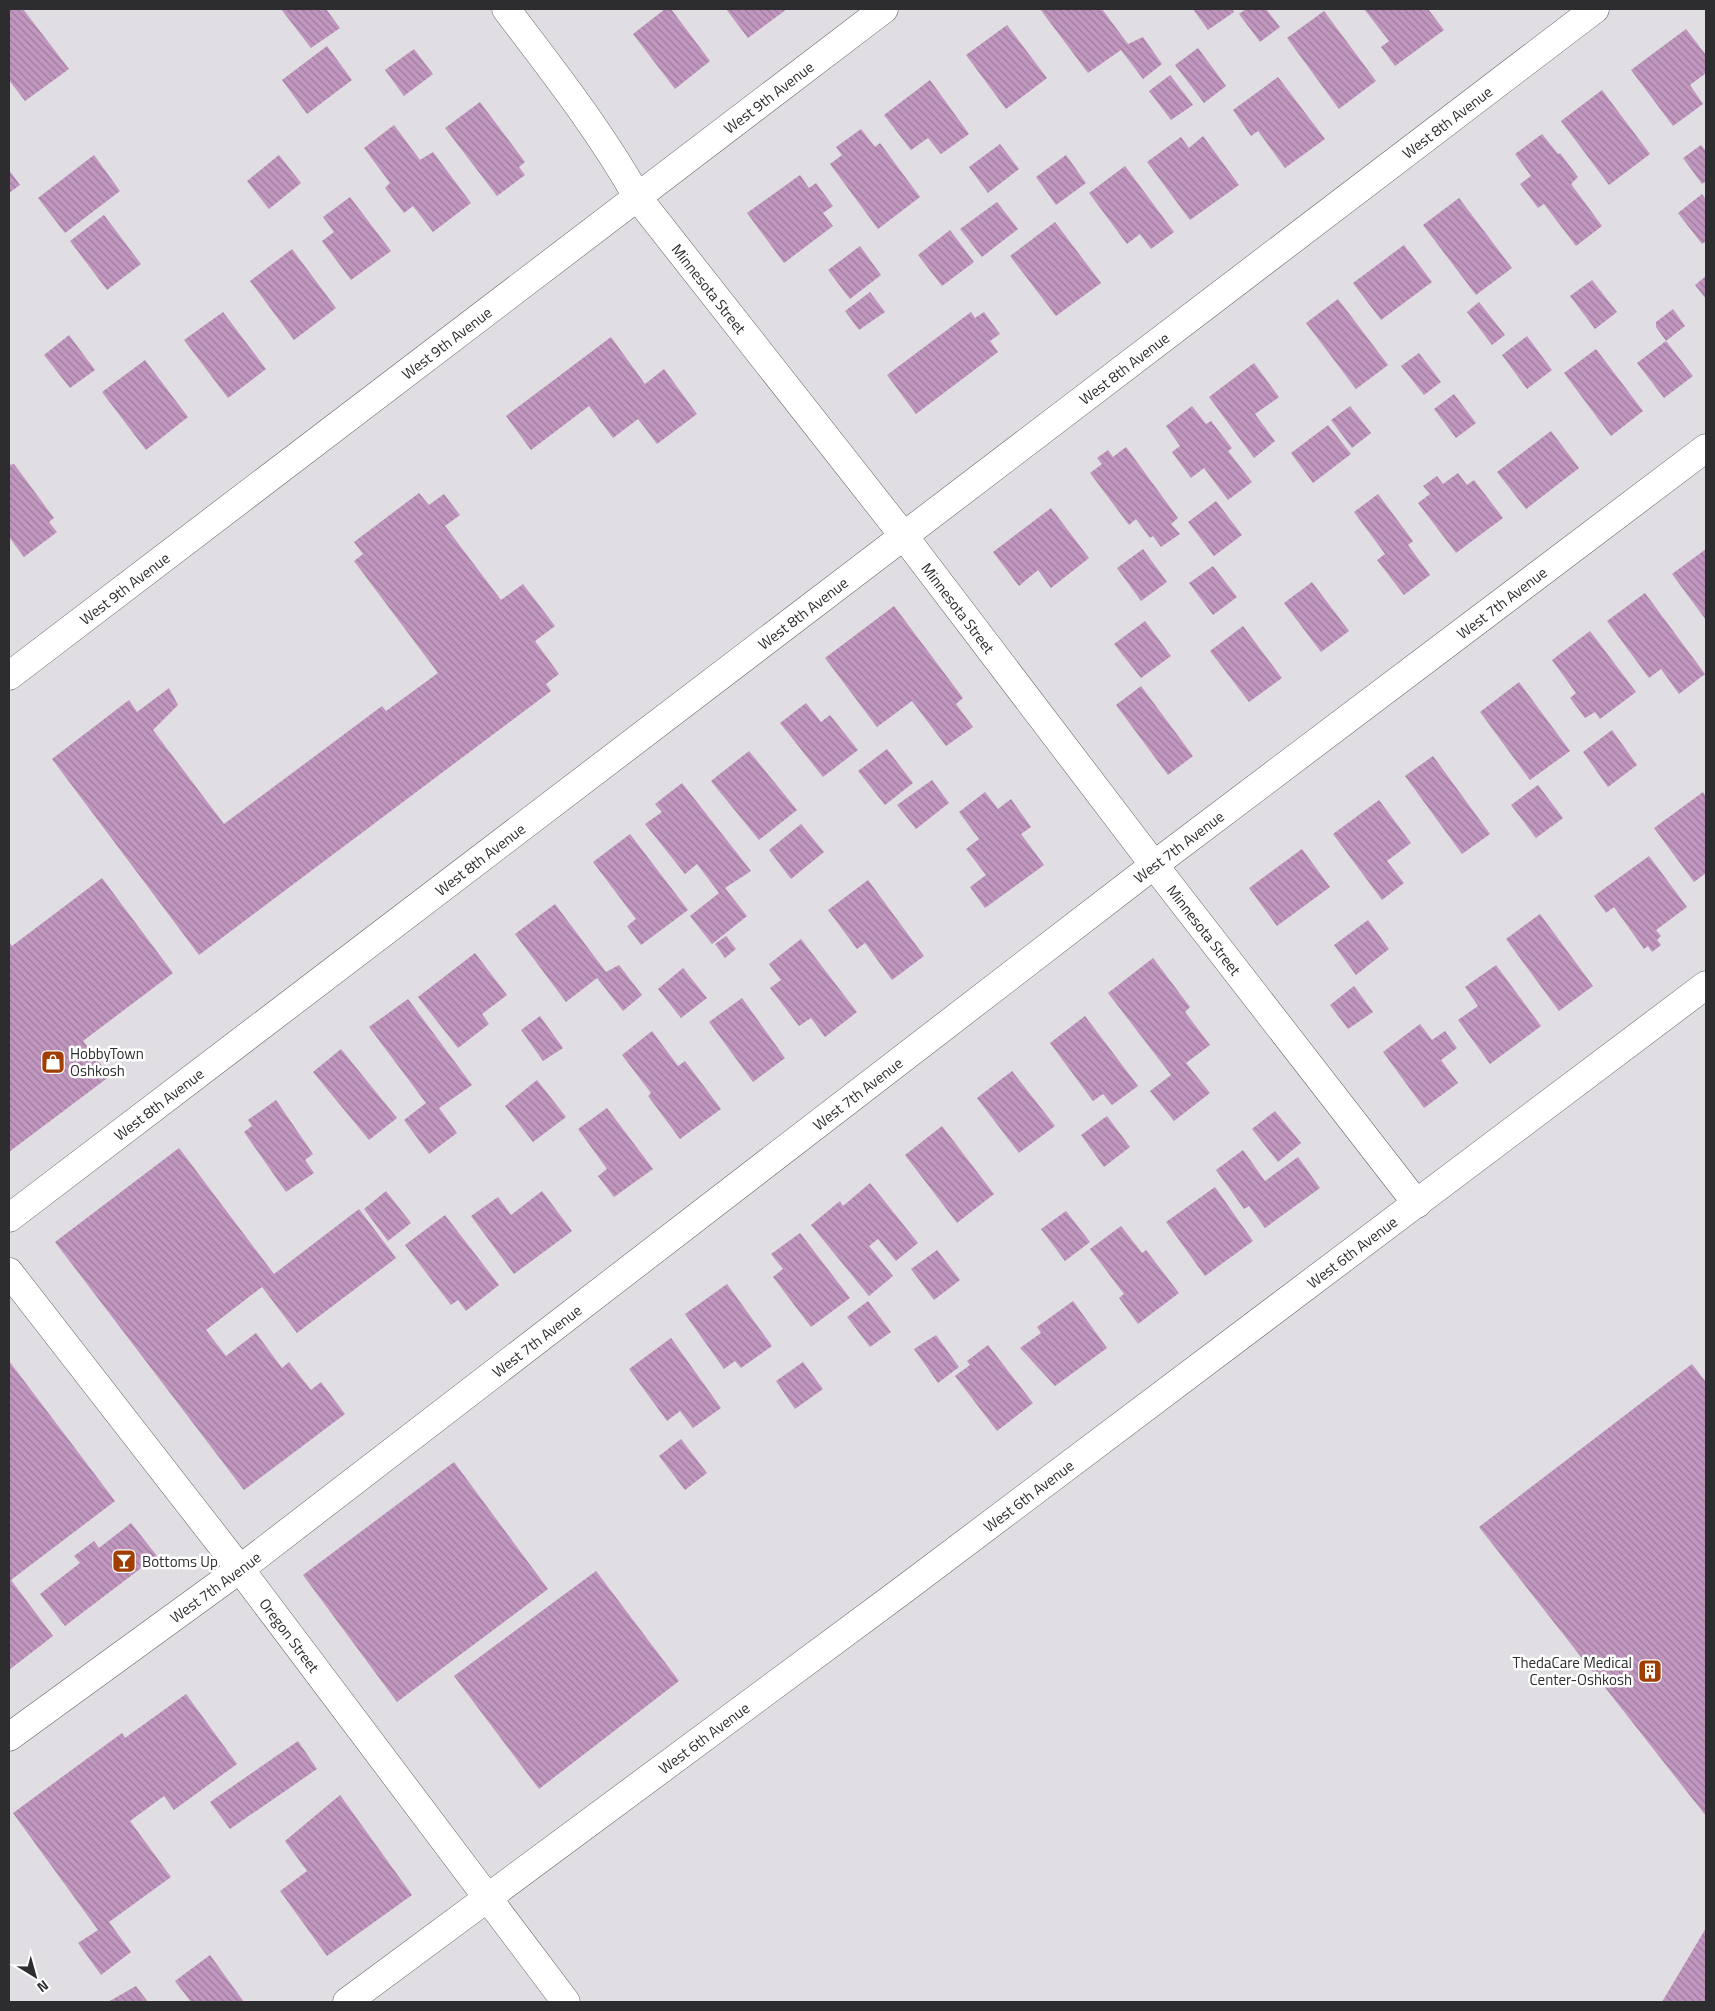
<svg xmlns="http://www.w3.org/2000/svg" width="1715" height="2011" viewBox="0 0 1715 2011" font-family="'Titillium Web',sans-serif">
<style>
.building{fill:url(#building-back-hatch)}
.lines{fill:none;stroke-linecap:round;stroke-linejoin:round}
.minor-casing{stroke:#656367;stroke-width:29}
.major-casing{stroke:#656367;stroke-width:29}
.minor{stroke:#fff;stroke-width:28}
.major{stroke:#fff;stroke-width:28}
.labels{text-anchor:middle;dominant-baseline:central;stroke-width:5;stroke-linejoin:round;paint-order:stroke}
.street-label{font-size:15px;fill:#2d2c2e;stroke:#fff}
.poi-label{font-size:15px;fill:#2d2c2e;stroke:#fff;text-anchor:start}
</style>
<defs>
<pattern id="building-back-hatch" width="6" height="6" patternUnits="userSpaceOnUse" patternTransform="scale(1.25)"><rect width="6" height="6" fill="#c197bf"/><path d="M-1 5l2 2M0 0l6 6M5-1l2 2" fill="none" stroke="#9d7b9c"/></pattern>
</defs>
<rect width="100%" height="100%" fill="#e0dee2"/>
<g class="building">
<path d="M 9,9 L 23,9 L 69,69 L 25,101 L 9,80 Z"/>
<path d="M 281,9 L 326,9 L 340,28 L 311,48 Z"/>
<path d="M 665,9 L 671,9 L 710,61 L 675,89 L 633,34 Z"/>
<path d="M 726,9 L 787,9 L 748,38 Z"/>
<path d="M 1040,9 L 1102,9 L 1128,44 L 1143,37 L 1162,64 L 1143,79 L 1121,50 L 1088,73 Z"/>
<path d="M 1193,9 L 1232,9 L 1234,12 L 1208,30 Z"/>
<path d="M 1246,9 L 1266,9 L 1280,27 L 1260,42 L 1239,14 Z"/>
<path d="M 1364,9 L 1428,9 L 1444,30 L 1395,66 L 1381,47 L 1389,41 Z"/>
<path d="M 1324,11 L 1376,81 L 1339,109 L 1287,38 Z"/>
<path d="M 1007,25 L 1047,78 L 1006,109 L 966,55 Z"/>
<path d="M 1686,29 L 1706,55 L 1706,73 L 1690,85 L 1703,104 L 1673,126 L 1631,70 Z"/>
<path d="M 327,46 L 352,80 L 307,114 L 282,80 Z"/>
<path d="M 1198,48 L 1226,86 L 1204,103 L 1175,65 Z"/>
<path d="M 414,49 L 433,74 L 404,96 L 385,70 Z"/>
<path d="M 1170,75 L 1193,105 L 1171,120 L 1149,91 Z"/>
<path d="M 1278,77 L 1325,139 L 1285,168 L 1258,131 L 1251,136 L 1233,110 Z"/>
<path d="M 930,80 L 969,134 L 941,154 L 928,138 L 911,150 L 884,115 Z"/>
<path d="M 1602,90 L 1650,154 L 1609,185 L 1561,121 Z"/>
<path d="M 480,102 L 525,162 L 519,167 L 525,175 L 497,196 L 445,128 Z"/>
<path d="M 394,125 L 420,160 L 433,152 L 471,203 L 433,232 L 413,206 L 404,213 L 385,188 L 390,183 L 364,148 Z"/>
<path d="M 861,129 L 875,147 L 880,143 L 920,197 L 878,229 L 830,164 L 842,155 L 836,147 Z"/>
<path d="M 1542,134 L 1558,154 L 1560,153 L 1578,177 L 1571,184 L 1602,226 L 1576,246 L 1544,204 L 1538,208 L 1520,184 L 1531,176 L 1515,154 Z"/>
<path d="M 1203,136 L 1239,185 L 1190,220 L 1147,162 L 1181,137 L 1189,148 Z"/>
<path d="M 1000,144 L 1019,169 L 988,193 L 969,167 Z"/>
<path d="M 1701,145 L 1706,151 L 1706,181 L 1702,184 L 1683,158 Z"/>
<path d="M 94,155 L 120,191 L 65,233 L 38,198 Z"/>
<path d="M 279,155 L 301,183 L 269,209 L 247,181 Z"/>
<path d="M 1066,155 L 1086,183 L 1056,205 L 1036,177 Z"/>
<path d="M 1125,166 L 1174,232 L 1151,249 L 1140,234 L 1127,244 L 1089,193 Z"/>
<path d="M 9,170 L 20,185 L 9,193 Z"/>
<path d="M 800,175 L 809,188 L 816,183 L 833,206 L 823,213 L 833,226 L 784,263 L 747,213 Z"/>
<path d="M 1702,194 L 1706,200 L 1706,241 L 1702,244 L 1678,213 Z"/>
<path d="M 350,197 L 391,251 L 351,280 L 322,241 L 334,232 L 323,217 Z"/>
<path d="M 1459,198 L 1512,268 L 1476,295 L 1423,225 Z"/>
<path d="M 997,202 L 1018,229 L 982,257 L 960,229 Z"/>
<path d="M 104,215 L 141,264 L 107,290 L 70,241 Z"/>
<path d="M 1055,222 L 1101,283 L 1056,316 L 1010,256 Z"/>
<path d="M 950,230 L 974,262 L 942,286 L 918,255 Z"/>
<path d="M 1404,245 L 1432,282 L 1381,320 L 1353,283 Z"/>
<path d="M 860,246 L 881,275 L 850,299 L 828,270 Z"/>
<path d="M 292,249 L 336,308 L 294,340 L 250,281 Z"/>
<path d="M 1706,276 L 1706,299 L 1695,285 Z"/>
<path d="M 1592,280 L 1617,312 L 1595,329 L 1570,296 Z"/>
<path d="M 870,292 L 885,312 L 859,330 L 845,311 Z"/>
<path d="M 1338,299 L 1388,365 L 1356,389 L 1306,323 Z"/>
<path d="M 1479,302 L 1505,335 L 1492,345 L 1467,312 Z"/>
<path d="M 1673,309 L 1685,326 L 1666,341 L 1656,327 L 1656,322 Z"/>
<path d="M 223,312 L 266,369 L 228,398 L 184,340 Z"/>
<path d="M 971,312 L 975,318 L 984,312 L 1000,334 L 990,341 L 998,352 L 916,414 L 887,375 Z"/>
<path d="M 69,335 L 95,370 L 70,388 L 44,355 Z"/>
<path d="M 1527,336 L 1552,370 L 1527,389 L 1502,355 Z"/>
<path d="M 611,337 L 645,384 L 664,369 L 697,414 L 657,444 L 638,419 L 613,438 L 589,406 L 531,450 L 506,416 Z"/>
<path d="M 1666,341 L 1693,376 L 1664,398 L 1637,363 Z"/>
<path d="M 1596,349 L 1643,411 L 1611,436 L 1564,373 Z"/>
<path d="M 1419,353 L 1441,382 L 1424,395 L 1401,366 Z"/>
<path d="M 145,360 L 188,417 L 146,450 L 102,392 Z"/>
<path d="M 1254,363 L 1279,397 L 1255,414 L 1275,441 L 1254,458 L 1209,397 Z"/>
<path d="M 1454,394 L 1476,423 L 1456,438 L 1434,409 Z"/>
<path d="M 1192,406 L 1206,424 L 1211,421 L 1232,448 L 1228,451 L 1252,482 L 1228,500 L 1204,468 L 1191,478 L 1172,452 L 1180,446 L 1166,426 Z"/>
<path d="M 1350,406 L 1371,433 L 1352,448 L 1331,420 Z"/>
<path d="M 1328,425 L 1351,454 L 1313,483 L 1291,453 Z"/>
<path d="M 1551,431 L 1579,468 L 1526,509 L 1497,472 Z"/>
<path d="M 1126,447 L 1178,518 L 1171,524 L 1180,534 L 1161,547 L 1153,536 L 1150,538 L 1136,519 L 1129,525 L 1090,473 L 1102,464 L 1097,458 L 1108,450 L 1113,457 Z"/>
<path d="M 14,464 L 54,518 L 49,522 L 57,532 L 24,557 L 9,537 L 9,465 Z"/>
<path d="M 1458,473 L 1467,485 L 1474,480 L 1503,518 L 1456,553 L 1418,503 L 1430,494 L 1423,486 L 1437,476 L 1443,484 Z"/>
<path d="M 419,493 L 429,505 L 444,494 L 460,515 L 445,526 L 501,600 L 523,584 L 555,626 L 535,641 L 559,674 L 546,684 L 551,691 L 199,955 L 52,759 L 129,700 L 137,712 L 169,688 L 178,705 L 153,730 L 224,824 L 382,706 L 386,711 L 438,673 L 354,561 L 363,554 L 354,542 Z"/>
<path d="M 1378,494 L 1413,541 L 1408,545 L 1430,575 L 1404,595 L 1377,560 L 1385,554 L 1354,512 Z"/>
<path d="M 1216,501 L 1242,535 L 1214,556 L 1188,522 Z"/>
<path d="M 1051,508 L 1089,558 L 1051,588 L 1038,570 L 1019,586 L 993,552 Z"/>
<path d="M 1143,549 L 1167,582 L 1141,601 L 1117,568 Z"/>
<path d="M 1706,549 L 1706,620 L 1672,574 Z"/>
<path d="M 1213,566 L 1237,597 L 1213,615 L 1189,583 Z"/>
<path d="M 1312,582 L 1349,631 L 1321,652 L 1284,603 Z"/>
<path d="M 1645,593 L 1705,674 L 1679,694 L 1661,669 L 1649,678 L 1607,621 Z"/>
<path d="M 894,606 L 963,698 L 956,704 L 973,727 L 946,746 L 912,701 L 877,727 L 825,658 Z"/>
<path d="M 1145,621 L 1171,656 L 1141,678 L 1114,644 Z"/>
<path d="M 1243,626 L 1282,678 L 1249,702 L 1210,651 Z"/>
<path d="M 1590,631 L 1636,692 L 1600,719 L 1595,712 L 1585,718 L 1570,698 L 1576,693 L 1552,660 Z"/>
<path d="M 1519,682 L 1570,751 L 1530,780 L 1480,712 Z"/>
<path d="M 1141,686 L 1193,756 L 1168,775 L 1116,705 Z"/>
<path d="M 806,703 L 821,722 L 830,715 L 858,750 L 823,777 L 780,723 Z"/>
<path d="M 1612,730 L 1637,765 L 1608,787 L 1583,752 Z"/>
<path d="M 887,749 L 913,783 L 885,805 L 858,771 Z"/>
<path d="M 749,751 L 797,810 L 759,840 L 711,781 Z"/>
<path d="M 1433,756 L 1490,834 L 1462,854 L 1405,776 Z"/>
<path d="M 932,780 L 949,803 L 916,829 L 897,805 Z"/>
<path d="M 682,783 L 751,871 L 725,888 L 747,916 L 712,944 L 690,916 L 719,893 L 697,864 L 685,874 L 645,824 L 662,812 L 655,804 Z"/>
<path d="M 1538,785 L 1563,818 L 1536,838 L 1511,805 Z"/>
<path d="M 985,792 L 998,809 L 1011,799 L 1031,827 L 1021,834 L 1044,865 L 985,908 L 970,887 L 986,875 L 966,849 L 979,839 L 959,812 Z"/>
<path d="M 1703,792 L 1706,797 L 1706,873 L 1694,882 L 1654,828 Z"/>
<path d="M 1379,800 L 1411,843 L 1387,861 L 1404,883 L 1382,900 L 1333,834 Z"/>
<path d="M 801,824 L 824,852 L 791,879 L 769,850 Z"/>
<path d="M 630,834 L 688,910 L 641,945 L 627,926 L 636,919 L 593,862 Z"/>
<path d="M 1302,849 L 1330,887 L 1277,926 L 1249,888 Z"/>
<path d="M 1649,856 L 1687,907 L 1656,930 L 1661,936 L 1657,940 L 1661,945 L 1652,952 L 1648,946 L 1644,949 L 1614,907 L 1606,913 L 1594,896 Z"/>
<path d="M 102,878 L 173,973 L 83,1041 L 110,1076 L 9,1152 L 9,942 L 12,946 Z"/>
<path d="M 868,880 L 924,956 L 892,980 L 865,943 L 857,949 L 828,910 Z"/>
<path d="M 555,904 L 606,972 L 619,965 L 642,995 L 623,1011 L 597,978 L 566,1002 L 515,934 Z"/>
<path d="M 1540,914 L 1593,986 L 1559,1011 L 1506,939 Z"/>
<path d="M 1368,920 L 1389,949 L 1356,975 L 1334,945 Z"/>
<path d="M 726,936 L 736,949 L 725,958 L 715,944 Z"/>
<path d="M 801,939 L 857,1012 L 825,1037 L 811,1018 L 799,1026 L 770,988 L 781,980 L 769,964 Z"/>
<path d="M 475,953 L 507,995 L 482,1014 L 489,1024 L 458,1048 L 418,997 Z"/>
<path d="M 1153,958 L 1190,1007 L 1185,1012 L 1210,1045 L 1186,1063 L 1210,1093 L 1174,1121 L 1150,1091 L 1171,1075 L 1108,993 Z"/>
<path d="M 1496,965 L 1541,1026 L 1490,1064 L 1458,1020 L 1478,1006 L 1465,987 Z"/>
<path d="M 683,968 L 707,998 L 681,1018 L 658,989 Z"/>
<path d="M 1354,986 L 1373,1012 L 1348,1029 L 1330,1005 Z"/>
<path d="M 742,998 L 785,1058 L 753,1082 L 709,1022 Z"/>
<path d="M 408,999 L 472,1085 L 439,1108 L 457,1133 L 429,1154 L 404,1120 L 426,1103 L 369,1027 Z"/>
<path d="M 540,1016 L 563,1048 L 543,1061 L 521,1030 Z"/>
<path d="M 1085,1016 L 1138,1086 L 1112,1105 L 1103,1094 L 1093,1101 L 1050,1043 Z"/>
<path d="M 1420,1024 L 1432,1040 L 1445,1031 L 1457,1048 L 1441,1060 L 1458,1083 L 1424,1108 L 1383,1052 Z"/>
<path d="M 652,1031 L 678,1066 L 685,1061 L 721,1109 L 680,1139 L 648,1096 L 651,1093 L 622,1055 Z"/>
<path d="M 341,1049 L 397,1118 L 369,1140 L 313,1072 Z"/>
<path d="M 1012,1071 L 1055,1126 L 1019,1153 L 977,1098 Z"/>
<path d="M 537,1080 L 566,1117 L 533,1142 L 505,1106 Z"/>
<path d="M 276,1100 L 313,1154 L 305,1160 L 314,1173 L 286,1192 L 244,1132 L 252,1126 L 248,1120 Z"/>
<path d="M 607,1108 L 653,1169 L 614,1197 L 598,1176 L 607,1169 L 578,1129 Z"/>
<path d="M 1275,1111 L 1301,1143 L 1278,1162 L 1252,1129 Z"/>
<path d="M 1107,1116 L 1130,1147 L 1104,1167 L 1081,1135 Z"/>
<path d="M 942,1126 L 994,1194 L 957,1223 L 905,1155 Z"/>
<path d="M 179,1148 L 274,1274 L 359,1209 L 396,1258 L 297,1333 L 262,1287 L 206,1330 L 226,1356 L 256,1333 L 282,1368 L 289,1362 L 311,1390 L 321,1382 L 345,1414 L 244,1490 L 55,1242 Z"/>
<path d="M 1243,1150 L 1265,1181 L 1298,1157 L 1320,1188 L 1265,1228 L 1249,1206 L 1244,1209 L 1216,1170 Z"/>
<path d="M 870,1183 L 918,1243 L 896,1261 L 878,1239 L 869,1246 L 893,1276 L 869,1296 L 811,1225 L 840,1201 L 843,1206 Z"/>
<path d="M 1215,1187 L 1253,1241 L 1205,1276 L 1166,1222 Z"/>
<path d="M 386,1191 L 411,1223 L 388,1241 L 364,1209 Z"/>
<path d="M 542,1191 L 572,1231 L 514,1274 L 471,1216 L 498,1197 L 511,1215 Z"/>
<path d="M 1066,1211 L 1090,1242 L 1065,1261 L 1041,1229 Z"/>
<path d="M 445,1215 L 499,1285 L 466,1311 L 458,1300 L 451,1305 L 405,1245 Z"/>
<path d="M 1121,1226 L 1142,1253 L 1146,1250 L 1179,1293 L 1138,1324 L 1119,1298 L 1124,1294 L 1090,1249 Z"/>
<path d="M 800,1233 L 850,1298 L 811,1327 L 773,1277 L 783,1269 L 771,1254 Z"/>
<path d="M 937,1250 L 960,1280 L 934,1300 L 911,1269 Z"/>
<path d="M 727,1284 L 772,1346 L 741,1368 L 735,1361 L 724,1369 L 685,1314 Z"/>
<path d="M 868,1301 L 891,1332 L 870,1347 L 847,1317 Z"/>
<path d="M 1073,1301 L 1107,1348 L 1055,1386 L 1020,1348 L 1041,1333 L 1037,1327 Z"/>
<path d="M 936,1335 L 959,1367 L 938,1383 L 914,1349 Z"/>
<path d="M 671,1338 L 721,1408 L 693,1428 L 680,1411 L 667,1421 L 629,1369 Z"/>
<path d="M 988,1345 L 1033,1403 L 997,1431 L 955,1376 L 970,1365 L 967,1361 Z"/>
<path d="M 9,1361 L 115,1501 L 11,1580 L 53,1636 L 9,1670 Z"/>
<path d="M 803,1362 L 823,1389 L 795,1409 L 776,1381 Z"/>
<path d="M 1692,1364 L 1706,1382 L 1706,1816 L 1479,1527 Z"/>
<path d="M 681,1439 L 707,1473 L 685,1490 L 659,1456 Z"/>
<path d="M 454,1462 L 548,1589 L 397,1702 L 303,1575 Z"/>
<path d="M 131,1523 L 157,1556 L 65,1626 L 40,1594 L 80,1563 L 74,1556 L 94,1541 L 99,1548 Z"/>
<path d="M 596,1571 L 679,1681 L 539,1789 L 454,1676 Z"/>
<path d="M 186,1694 L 237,1764 L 174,1810 L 164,1796 L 130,1821 L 171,1877 L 109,1922 L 131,1952 L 101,1975 L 78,1943 L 98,1930 L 13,1813 L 122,1733 L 125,1738 Z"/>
<path d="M 298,1741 L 317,1769 L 230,1829 L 210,1802 Z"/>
<path d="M 340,1795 L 412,1895 L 327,1956 L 280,1891 L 307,1871 L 285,1841 Z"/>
<path d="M 1706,1928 L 1706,2002 L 1662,2002 Z"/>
<path d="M 210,1955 L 244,2002 L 191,2002 L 175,1981 Z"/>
<path d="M 136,1986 L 148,2002 L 108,2002 Z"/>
</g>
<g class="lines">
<g class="minor-casing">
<g id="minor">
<path id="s1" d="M 506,9 C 553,71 599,129 638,198 L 903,535 L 1154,865 L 1417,1204"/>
<path id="s2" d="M 9,1218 L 1595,9"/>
<path id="s3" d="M 9,1737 L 240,1569 L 1154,865 L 1706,448"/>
<path id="s4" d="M 347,2002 L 903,1590 L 1706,985"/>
</g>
</g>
<g class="major-casing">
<g id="major">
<path id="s5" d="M 9,676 L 884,9"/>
<path id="s6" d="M 9,1272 L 240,1569 L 566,2002"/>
</g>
</g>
<use href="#minor" class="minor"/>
<use href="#major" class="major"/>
</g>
<defs>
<g id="shop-square" transform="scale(1.25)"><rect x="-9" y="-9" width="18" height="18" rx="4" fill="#a03d00" stroke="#fff"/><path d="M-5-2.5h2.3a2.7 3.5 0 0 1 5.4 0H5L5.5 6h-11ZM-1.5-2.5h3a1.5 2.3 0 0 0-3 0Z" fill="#fff"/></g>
<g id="bar-square" transform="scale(1.25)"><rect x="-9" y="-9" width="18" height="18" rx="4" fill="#a03d00" stroke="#fff"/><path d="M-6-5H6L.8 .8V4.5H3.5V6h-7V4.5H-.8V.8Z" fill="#fff"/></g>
<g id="building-square" transform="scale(1.25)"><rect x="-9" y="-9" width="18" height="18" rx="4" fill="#a03d00" stroke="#fff"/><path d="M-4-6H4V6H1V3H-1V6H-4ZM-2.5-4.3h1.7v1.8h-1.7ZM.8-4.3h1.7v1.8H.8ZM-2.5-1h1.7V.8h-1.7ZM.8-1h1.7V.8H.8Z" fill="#fff"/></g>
</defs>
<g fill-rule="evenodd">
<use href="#shop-square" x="53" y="1062"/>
<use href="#bar-square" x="124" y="1561"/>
<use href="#building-square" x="1650" y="1671"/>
</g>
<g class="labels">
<g class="street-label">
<text stroke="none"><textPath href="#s5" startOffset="955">West 9th Avenue</textPath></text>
<text stroke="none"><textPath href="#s2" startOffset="1808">West 8th Avenue</textPath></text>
<text stroke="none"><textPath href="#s1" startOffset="346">Minnesota Street</textPath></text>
<text stroke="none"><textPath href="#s5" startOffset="550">West 9th Avenue</textPath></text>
<text stroke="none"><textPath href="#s2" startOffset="1402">West 8th Avenue</textPath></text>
<text stroke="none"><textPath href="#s5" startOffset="145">West 9th Avenue</textPath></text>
<text stroke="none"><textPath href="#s3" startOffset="1875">West 7th Avenue</textPath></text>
<text stroke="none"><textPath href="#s1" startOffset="751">Minnesota Street</textPath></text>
<text stroke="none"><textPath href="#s2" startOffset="998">West 8th Avenue</textPath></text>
<text stroke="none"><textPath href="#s3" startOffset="1470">West 7th Avenue</textPath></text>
<text stroke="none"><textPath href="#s2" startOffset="592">West 8th Avenue</textPath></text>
<text stroke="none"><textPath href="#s1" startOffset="1156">Minnesota Street</textPath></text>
<text stroke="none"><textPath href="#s3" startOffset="1065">West 7th Avenue</textPath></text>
<text stroke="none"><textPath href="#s2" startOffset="188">West 8th Avenue</textPath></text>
<text stroke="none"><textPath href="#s4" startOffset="1254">West 6th Avenue</textPath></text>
<text stroke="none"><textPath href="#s3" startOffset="660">West 7th Avenue</textPath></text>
<text stroke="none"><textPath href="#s4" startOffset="849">West 6th Avenue</textPath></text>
<text stroke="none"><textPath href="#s3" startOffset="255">West 7th Avenue</textPath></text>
<text stroke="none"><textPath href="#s6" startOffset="459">Oregon Street</textPath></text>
<text stroke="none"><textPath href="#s4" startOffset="444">West 6th Avenue</textPath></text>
</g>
<g class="poi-label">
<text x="70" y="1053">HobbyTown<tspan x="70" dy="17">Oshkosh</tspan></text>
<text x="142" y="1561">Bottoms Up</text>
<text x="1632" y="1662" text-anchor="end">ThedaCare Medical<tspan x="1632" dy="17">Center-Oshkosh</tspan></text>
</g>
</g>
<rect width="1715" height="2011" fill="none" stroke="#2d2c2e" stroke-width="20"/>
<g transform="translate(35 1976) rotate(143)" stroke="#ffffff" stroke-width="4" paint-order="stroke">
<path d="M0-4L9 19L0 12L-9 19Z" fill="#2d2c2e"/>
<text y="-8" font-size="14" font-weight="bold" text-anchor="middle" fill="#2d2c2e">N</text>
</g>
</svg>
